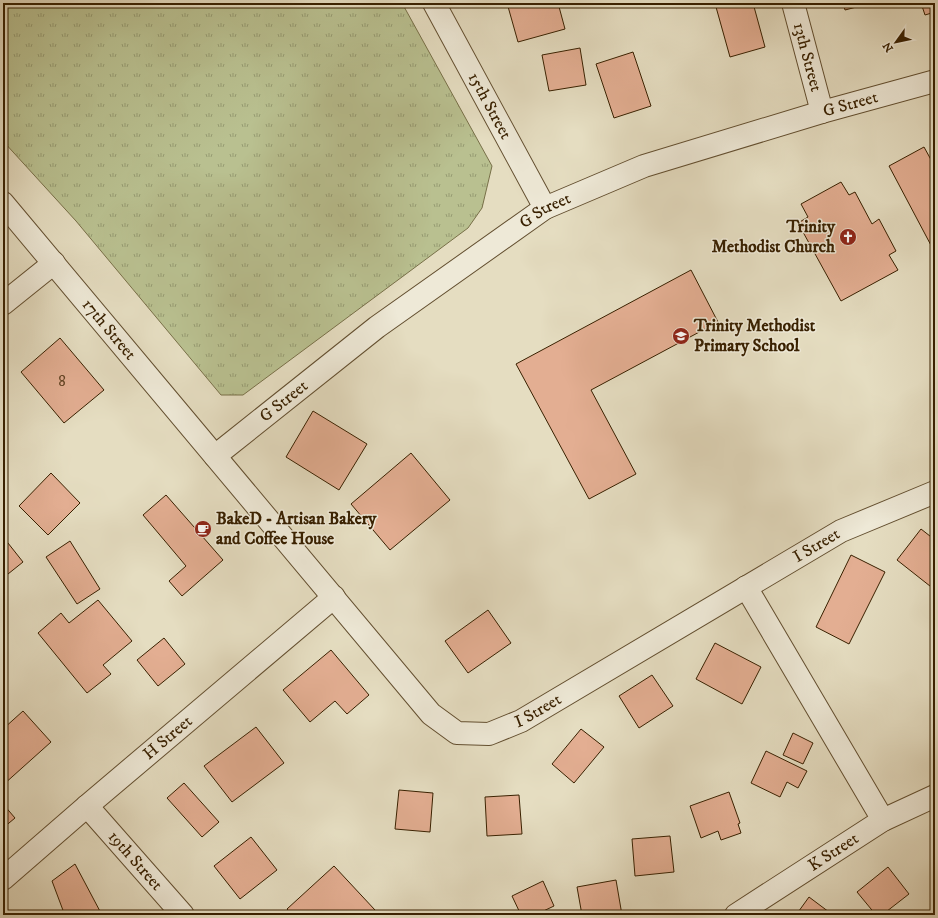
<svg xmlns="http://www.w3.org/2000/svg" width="938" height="918" viewBox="0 0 938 918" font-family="'IM FELL DW Pica',serif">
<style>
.grass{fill:url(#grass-tufts);stroke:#787048}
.building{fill:#e3ae92;stroke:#382000}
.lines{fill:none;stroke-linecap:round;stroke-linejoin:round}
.minor-casing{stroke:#634f30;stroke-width:24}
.minor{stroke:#eee9d7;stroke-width:22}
.labels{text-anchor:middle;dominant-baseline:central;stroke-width:3;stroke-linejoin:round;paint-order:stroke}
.number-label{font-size:15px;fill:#634424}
.street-label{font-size:17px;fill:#382000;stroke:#eee9d7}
.poi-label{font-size:17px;font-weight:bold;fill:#382000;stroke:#eee9d7;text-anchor:start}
</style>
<defs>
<pattern id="grass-tufts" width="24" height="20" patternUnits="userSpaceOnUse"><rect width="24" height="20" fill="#b9c090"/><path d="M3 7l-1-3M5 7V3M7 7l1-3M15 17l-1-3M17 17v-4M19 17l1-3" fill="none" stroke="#979c73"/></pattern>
</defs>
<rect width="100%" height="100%" fill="#e5ddc1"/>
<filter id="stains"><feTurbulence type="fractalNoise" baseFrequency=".005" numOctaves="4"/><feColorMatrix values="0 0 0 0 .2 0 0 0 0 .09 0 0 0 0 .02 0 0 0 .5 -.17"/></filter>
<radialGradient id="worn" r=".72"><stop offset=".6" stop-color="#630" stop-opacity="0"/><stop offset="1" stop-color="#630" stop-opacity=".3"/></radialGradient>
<path class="grass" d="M 3,3 L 402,3 L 492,166 L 482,208 L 468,228 L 243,395 L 221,395 L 76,221 L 3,141 Z"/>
<g class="building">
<path d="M 507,3 L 558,3 L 565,29 L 518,42 Z"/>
<path d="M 730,3 L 753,3 L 765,47 L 730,57 L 716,7 Z"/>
<path d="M 843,3 L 872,3 L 845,10 Z"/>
<path d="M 921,3 L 935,3 L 935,12 L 925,15 Z"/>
<path d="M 580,48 L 586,85 L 549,91 L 542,55 Z"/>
<path d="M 633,52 L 651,106 L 614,118 L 596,64 Z"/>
<path d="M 924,147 L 935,167 L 934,251 L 889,166 Z"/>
<path d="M 841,182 L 849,195 L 855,192 L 872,224 L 879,219 L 896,251 L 889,255 L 898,270 L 841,301 L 798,223 L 808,217 L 801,204 Z"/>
<path d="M 691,270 L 718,322 L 591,390 L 636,474 L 589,499 L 516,364 Z"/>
<path d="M 60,338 L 104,390 L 64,423 L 21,372 Z"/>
<path d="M 313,411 L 367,444 L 339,490 L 286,457 Z"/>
<path d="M 411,453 L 450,500 L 390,550 L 351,504 Z"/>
<path d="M 3,456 L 6,457 L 3,467 Z"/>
<path d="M 51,473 L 80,503 L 48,535 L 19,506 Z"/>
<path d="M 166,495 L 223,560 L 182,596 L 169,581 L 186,566 L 143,515 Z"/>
<path d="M 921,529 L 935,540 L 935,590 L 897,560 Z"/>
<path d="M 3,538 L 4,538 L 23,562 L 3,578 Z"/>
<path d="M 70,541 L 100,589 L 77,604 L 46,557 Z"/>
<path d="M 851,555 L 885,572 L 849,644 L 816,627 Z"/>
<path d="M 98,600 L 132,641 L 103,665 L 111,674 L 87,693 L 38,633 L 61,613 L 69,623 Z"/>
<path d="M 488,610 L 511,643 L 468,673 L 445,641 Z"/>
<path d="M 164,638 L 185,664 L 158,686 L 137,660 Z"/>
<path d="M 715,643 L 761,667 L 742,704 L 696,679 Z"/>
<path d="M 331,650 L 369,695 L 347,714 L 335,701 L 310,722 L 283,690 Z"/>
<path d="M 652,675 L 673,706 L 639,728 L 619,696 Z"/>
<path d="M 23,711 L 51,742 L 3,785 L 3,729 Z"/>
<path d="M 256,727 L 284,763 L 232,802 L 204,766 Z"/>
<path d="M 581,729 L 604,747 L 574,783 L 552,764 Z"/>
<path d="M 793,733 L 813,743 L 803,764 L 783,755 Z"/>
<path d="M 766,751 L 807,771 L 798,788 L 787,782 L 780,797 L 751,783 Z"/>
<path d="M 184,783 L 219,822 L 202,837 L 167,798 Z"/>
<path d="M 399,790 L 433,793 L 430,832 L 395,829 Z"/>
<path d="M 729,792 L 740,823 L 738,824 L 741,833 L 721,840 L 718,831 L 701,838 L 690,806 Z"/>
<path d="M 519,795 L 522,834 L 487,836 L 485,797 Z"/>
<path d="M 3,804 L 15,818 L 3,828 Z"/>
<path d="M 670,836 L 674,872 L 635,876 L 632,839 Z"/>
<path d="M 251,837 L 277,870 L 240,899 L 214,866 Z"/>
<path d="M 935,855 L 935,867 L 931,857 Z"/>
<path d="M 75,864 L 102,915 L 62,915 L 64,913 L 52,881 Z"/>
<path d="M 334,866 L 375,910 L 370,915 L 292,915 L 287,909 Z"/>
<path d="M 888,867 L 909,894 L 882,915 L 876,915 L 857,892 Z"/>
<path d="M 616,880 L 622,915 L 582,915 L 577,887 Z"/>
<path d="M 543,881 L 554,906 L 535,915 L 521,915 L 512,896 Z"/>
<path d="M 809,897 L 833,915 L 796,915 Z"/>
<path d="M 553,911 L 555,915 L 543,915 Z"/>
</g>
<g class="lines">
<g class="minor-casing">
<g id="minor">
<path id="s1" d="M 434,3 L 545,208"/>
<path id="s2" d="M 793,3 L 822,112"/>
<path id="s3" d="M 3,203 L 431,714 L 457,733 L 489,734 L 521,721 L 841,531 L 935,492"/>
<path d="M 3,304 L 54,263"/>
<path id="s4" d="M 215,456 L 377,327 L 545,208 L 644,166 L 822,112 L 935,81"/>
<path d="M 746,587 L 883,820"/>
<path id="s5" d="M 87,806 L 183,915"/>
<path id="s6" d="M 3,879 L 87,806 L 334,597"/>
<path id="s7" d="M 736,915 L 883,820 L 935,796"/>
</g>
</g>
<use href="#minor" class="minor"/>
</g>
<defs>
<g id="church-disc" transform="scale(0.9)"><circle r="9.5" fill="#8f2418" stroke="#eee9d7"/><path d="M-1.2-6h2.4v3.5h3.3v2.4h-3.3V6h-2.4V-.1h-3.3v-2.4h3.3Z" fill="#fff"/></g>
<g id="school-disc" transform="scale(0.9)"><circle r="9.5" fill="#8f2418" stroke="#eee9d7"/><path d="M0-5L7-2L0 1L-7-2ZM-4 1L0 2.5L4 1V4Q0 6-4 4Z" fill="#fff"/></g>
<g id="cafe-disc" transform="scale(0.9)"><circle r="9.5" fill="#8f2418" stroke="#eee9d7"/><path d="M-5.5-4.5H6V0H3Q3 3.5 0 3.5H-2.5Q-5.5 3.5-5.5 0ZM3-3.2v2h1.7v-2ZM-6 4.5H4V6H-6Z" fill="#fff"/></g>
</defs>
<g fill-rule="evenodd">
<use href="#church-disc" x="848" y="237"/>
<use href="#school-disc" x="681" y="336"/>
<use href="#cafe-disc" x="203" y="529"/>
</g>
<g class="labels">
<g class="number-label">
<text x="62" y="381">8</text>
</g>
<g class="street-label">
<text stroke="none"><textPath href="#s2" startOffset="56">13th Street</textPath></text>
<text stroke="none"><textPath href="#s4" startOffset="736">G Street</textPath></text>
<text stroke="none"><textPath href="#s1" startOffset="117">15th Street</textPath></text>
<text stroke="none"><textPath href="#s4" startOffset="412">G Street</textPath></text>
<text stroke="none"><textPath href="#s3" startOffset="165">17th Street</textPath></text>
<text stroke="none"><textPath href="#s4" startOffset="88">G Street</textPath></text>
<text stroke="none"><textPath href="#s3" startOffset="1109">I Street</textPath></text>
<text stroke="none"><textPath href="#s3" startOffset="785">I Street</textPath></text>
<text stroke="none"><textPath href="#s6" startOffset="217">H Street</textPath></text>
<text stroke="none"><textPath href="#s7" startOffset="116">K Street</textPath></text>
<text stroke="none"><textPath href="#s5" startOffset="73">19th Street</textPath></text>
</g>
<g class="poi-label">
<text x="835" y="227" text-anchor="end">Trinity<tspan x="835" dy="20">Methodist Church</tspan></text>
<text x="694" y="326">Trinity Methodist<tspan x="694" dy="20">Primary School</tspan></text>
<text x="216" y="519">BakeD - Artisan Bakery<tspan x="216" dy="20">and Coffee House</tspan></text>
</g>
</g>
<rect width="938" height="918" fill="none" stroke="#e5ddc1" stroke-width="16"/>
<rect x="4" y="4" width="930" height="910" fill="none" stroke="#382000" stroke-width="2"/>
<rect x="8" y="8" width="922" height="902" fill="none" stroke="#382000"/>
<g transform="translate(896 42) rotate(237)" stroke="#eee9d7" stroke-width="3" paint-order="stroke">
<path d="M0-3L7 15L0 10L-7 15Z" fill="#382000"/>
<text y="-6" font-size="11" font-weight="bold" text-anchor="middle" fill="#382000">N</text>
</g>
<rect width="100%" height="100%" filter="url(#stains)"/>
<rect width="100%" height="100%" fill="url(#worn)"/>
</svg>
